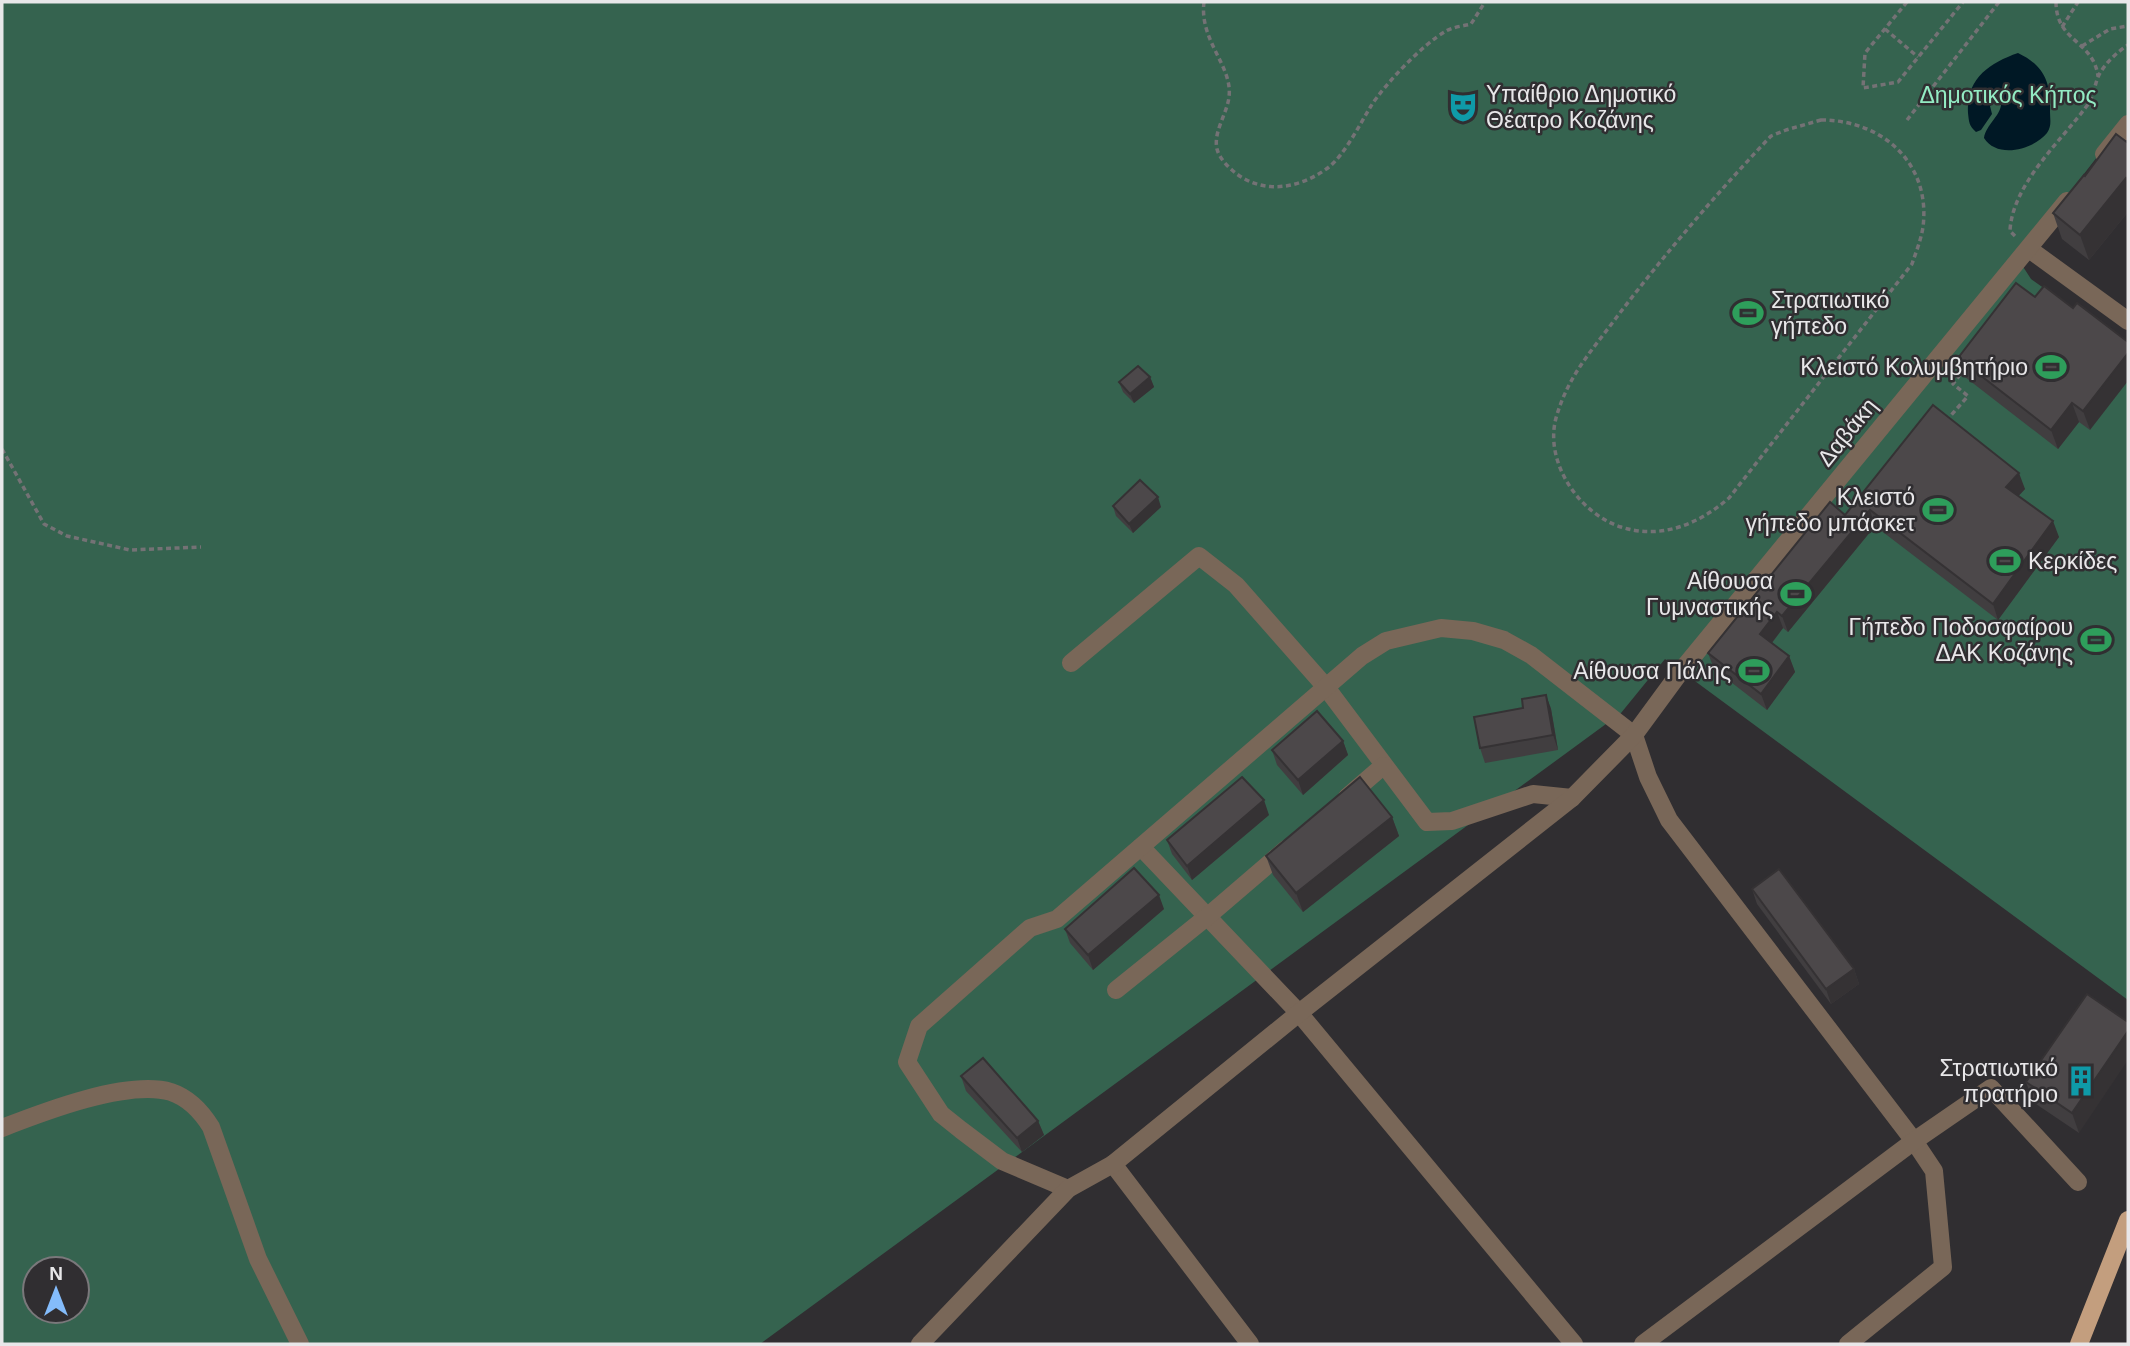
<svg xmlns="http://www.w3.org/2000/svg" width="2130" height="1346" viewBox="0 0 2130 1346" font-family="Helvetica,sans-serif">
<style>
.green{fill:#35634f;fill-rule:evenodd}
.water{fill:#001825}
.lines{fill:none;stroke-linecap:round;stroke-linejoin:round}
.path{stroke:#747275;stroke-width:3.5;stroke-dasharray:5 3.5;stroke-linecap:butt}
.minor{stroke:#796758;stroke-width:18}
.major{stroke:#c39e7e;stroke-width:18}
.wall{fill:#413e40}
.shaded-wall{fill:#353234}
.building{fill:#4c484a;stroke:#353234;stroke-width:2}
.labels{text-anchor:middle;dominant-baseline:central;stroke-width:5;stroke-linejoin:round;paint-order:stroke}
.poi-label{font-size:23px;fill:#e8e7e9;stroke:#302e31;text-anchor:end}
.park-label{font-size:23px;fill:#93ebc3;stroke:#302e31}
.street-label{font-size:23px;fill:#e8e7e9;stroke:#302e31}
</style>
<rect width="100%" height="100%" fill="#302e31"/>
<path class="green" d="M 2,2 L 2128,2 L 2128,117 L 2018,259 L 2031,279 L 2128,348 L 2128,1000 L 1665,659 L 1621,713 L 760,1344 L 2,1344 ZM 35,1269 L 77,1269 L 77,1311 L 35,1311 Z"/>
<path class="water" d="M 2018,53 C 2045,66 2051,83 2050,112 C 2050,119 2052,126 2047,133 C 2033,150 1997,159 1984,138 C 1986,125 2000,116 2001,105 L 1994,103 L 1990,106 L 1992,114 L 1981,130 L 1976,132 C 1969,126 1969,122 1968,113 C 1966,79 1989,63 2018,53 Z"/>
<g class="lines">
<g class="path">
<path d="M 1204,2 C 1199,41 1233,66 1229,97 C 1227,114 1213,132 1217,149 C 1219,157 1226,165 1232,170 C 1261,196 1300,189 1329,167 C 1345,154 1360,124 1371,106 C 1385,84 1423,44 1446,31 C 1453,27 1463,26 1471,24 L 1485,2"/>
<path d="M 1907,2 L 1865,53 L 1863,88 L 1898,82 L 1963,2"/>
<path d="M 2056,2 C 2056,42 2093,40 2098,76"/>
<path d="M 2062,27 L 2078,2"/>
<path d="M 1885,29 L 1918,57"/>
<path d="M 2082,46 L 2110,29 L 2128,26"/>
<path d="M 1821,120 C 1882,120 1931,163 1923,227 C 1921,240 1916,252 1912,264 L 1729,498 C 1699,524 1661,540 1621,527 C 1580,514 1544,463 1556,418 C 1568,376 1590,353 1616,318 C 1664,255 1716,194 1771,136 L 1786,130 Z"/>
<path d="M 1907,120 L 1999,2"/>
<path d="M 2015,236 L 2010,231 C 2012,185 2060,142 2086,107 C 2094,97 2094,87 2098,77 C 2104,64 2117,52 2128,45"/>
<path d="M 1946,421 L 1968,396 L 1953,384 L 1965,368"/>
<path d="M 2,449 L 44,524 L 67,536 L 130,550 L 201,547"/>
</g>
<g class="minor">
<path d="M 2104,154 L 2128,124"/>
<path d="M 2029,249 L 2128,321"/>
<path d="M 1071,663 L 1199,556 L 1236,585 L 1325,686 L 1427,822 L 1452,821 L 1533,794 L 1572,798"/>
<path d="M 1347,797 L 1383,766"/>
<path d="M 1141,847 L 1299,1013 L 1574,1344"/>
<path d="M 1116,990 L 1208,916 L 1286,849"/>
<path d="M 2,1128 C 43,1112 128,1079 171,1092 C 189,1098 201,1111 211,1127 L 258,1259 L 300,1344"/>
<path d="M 1113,1164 L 1250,1344"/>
<path d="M 1068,1189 L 1002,1161 L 961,1130 L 941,1114 L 907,1062 L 919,1026 L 1030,928 L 1057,919 L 1362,656 L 1386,641 L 1441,628 L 1473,631 L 1504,640 L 1531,655 L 1634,735 L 1648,777 L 1669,820 L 1914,1141 L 1934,1171 L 1943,1267 L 1848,1344"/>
<path d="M 920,1344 L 1068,1189 L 1113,1164 L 1299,1013 L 1572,798 L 1634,735 L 1681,671 L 2067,201"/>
<path d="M 1643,1344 L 1914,1141 L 1991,1088 L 2078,1182"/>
</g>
<path class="major" d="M 2079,1344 L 2128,1220"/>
</g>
<g class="wall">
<path d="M 2128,143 L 2128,212 L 2089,260 L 2062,239 L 2053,213 L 2085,176 Z"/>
<path d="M 2044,286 L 2090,430 L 2079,422 L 2058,449 L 1965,377 L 1958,358 L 2035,297 Z"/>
<path d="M 1150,377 L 1154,387 L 1134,403 L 1123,392 L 1119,382 Z"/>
<path d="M 1933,405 L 2025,489 L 2018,496 L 2059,537 L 1998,620 L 1875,526 L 1788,632 L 1783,628 L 1772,643 L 1789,656 L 1795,672 L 1767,710 L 1714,669 L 1708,653 L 1845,515 Z"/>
<path d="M 1113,506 L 1161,507 L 1133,533 L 1116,516 Z"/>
<path d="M 1546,695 L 1551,709 L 1558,750 L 1485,763 L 1480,748 L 1523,708 Z"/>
<path d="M 1343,741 L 1348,755 L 1303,795 L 1277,765 L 1272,750 Z"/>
<path d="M 1269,815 L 1192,880 L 1172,854 L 1167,840 Z"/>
<path d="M 1392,817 L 1399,836 L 1303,912 L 1273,875 L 1266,856 Z"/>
<path d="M 1752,889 L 1854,969 L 1859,984 L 1831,1004 L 1757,904 Z"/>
<path d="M 1164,909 L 1093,970 L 1070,943 L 1065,929 Z"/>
<path d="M 2087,994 L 2079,1133 L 2033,1102 L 2026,1082 Z"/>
<path d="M 961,1076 L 1038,1121 L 1044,1135 L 1022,1152 L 966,1091 Z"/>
</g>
<g class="shaded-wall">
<path d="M 2126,178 L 2128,185 L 2128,212 L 2089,260 L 2080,235 Z"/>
<path d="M 2128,353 L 2128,381 L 2090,430 L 2083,411 Z"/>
<path d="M 1150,377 L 1154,387 L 1134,403 L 1130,394 Z"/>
<path d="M 2072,403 L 2079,422 L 2058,449 L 2051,430 Z"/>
<path d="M 2019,473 L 2025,489 L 2012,503 L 2006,487 Z"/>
<path d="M 1158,497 L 1161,507 L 1133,533 L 1129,524 Z"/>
<path d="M 1870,510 L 1875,526 L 1788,632 L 1782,616 Z"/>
<path d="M 2053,521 L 2059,537 L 1998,620 L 1993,604 Z"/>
<path d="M 1777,612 L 1783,628 L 1766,650 L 1760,634 Z"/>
<path d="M 1789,656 L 1795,672 L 1767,710 L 1761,694 Z"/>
<path d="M 1546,695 L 1551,709 L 1558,750 L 1553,735 Z"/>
<path d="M 1343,741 L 1348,755 L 1303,795 L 1298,780 Z"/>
<path d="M 1264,800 L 1269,815 L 1192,880 L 1187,866 Z"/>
<path d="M 1392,817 L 1399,836 L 1303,912 L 1296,893 Z"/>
<path d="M 1159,895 L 1164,909 L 1093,970 L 1088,955 Z"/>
<path d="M 1854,969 L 1859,984 L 1831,1004 L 1826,989 Z"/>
<path d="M 2128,1031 L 2128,1060 L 2079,1133 L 2072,1113 Z"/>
<path d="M 1038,1121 L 1044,1135 L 1022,1152 L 1017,1138 Z"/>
</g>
<g class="building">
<path d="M 2116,134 L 2128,143 L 2128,180 L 2126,178 L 2080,235 L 2053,213 L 2084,175 L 2085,176 Z"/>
<path d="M 2016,283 L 2035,297 L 2044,286 L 2073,308 L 2077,303 L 2128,342 L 2128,353 L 2083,411 L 2072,403 L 2051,430 L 1958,358 Z"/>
<path d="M 1138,366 L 1150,377 L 1130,394 L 1119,382 Z"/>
<path d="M 1933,405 L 2019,473 L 2006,487 L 2053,521 L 1993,604 L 1870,510 L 1782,616 L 1777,612 L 1760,634 L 1789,656 L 1761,694 L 1708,653 L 1830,502 L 1845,515 Z"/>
<path d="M 1140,480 L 1158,497 L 1129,524 L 1113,506 Z"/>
<path d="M 1546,695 L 1553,735 L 1480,748 L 1474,717 L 1523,708 L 1522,699 Z"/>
<path d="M 1317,711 L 1343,741 L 1298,780 L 1272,750 Z"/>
<path d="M 1242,777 L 1264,800 L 1187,866 L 1167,840 Z"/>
<path d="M 1360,777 L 1392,817 L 1296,893 L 1266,856 Z"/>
<path d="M 1134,868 L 1159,895 L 1088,955 L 1065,929 Z"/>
<path d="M 1779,869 L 1854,969 L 1826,989 L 1752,889 Z"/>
<path d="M 2087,994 L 2128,1022 L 2128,1031 L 2072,1113 L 2026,1082 Z"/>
<path d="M 983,1058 L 1038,1121 L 1017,1138 L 961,1076 Z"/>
</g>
<defs>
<g id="theatre-bare" transform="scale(2.415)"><path d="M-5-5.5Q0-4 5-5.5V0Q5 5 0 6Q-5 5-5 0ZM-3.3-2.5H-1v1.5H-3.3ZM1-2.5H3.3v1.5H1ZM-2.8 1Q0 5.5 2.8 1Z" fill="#0f9aa8" stroke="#302e31" stroke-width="2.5" paint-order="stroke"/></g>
<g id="stadium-bare" transform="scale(2.415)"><path d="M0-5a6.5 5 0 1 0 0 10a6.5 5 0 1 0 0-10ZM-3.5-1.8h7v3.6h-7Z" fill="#2e9e5b" stroke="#302e31" stroke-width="2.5" paint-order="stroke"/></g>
<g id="building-bare" transform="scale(2.415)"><path d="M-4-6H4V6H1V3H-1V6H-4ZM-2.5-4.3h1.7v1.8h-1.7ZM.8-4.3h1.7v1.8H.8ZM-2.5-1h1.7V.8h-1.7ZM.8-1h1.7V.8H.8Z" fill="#0f9aa8" stroke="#302e31" stroke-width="2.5" paint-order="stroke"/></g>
</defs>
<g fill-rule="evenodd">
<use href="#theatre-bare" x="1463" y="107"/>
<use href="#stadium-bare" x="1748" y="313"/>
<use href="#stadium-bare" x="2051" y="367"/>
<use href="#stadium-bare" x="1938" y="510"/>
<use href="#stadium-bare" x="2005" y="561"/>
<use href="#stadium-bare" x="1796" y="594"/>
<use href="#stadium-bare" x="2096" y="640"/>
<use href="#stadium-bare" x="1754" y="671"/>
<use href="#building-bare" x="2081" y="1081"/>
</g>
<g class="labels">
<g class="poi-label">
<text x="1486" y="94" text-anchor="start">Υπαίθριο Δημοτικό<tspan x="1486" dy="26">Θέατρο Κοζάνης</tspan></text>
<text x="1771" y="300" text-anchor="start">Στρατιωτικό<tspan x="1771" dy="26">γήπεδο</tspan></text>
<text x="2028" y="367">Κλειστό Κολυμβητήριο</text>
<text x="1915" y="497">Κλειστό<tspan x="1915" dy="26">γήπεδο μπάσκετ</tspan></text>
<text x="2028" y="561" text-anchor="start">Κερκίδες</text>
<text x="1773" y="581">Αίθουσα<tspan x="1773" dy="26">Γυμναστικής</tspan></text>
<text x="2073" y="627">Γήπεδο Ποδοσφαίρου<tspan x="2073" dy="26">ΔΑΚ Κοζάνης</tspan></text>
<text x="1731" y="671">Αίθουσα Πάλης</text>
<text x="2058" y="1068">Στρατιωτικό<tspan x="2058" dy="26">πρατήριο</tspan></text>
</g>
<g class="park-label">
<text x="2008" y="95">Δημοτικός Κήπος</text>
</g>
<g class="street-label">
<text transform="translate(1847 432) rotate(-51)">Δαβάκη</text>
</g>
</g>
<rect width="2130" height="1346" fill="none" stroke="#e8e7e9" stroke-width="7"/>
<g transform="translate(56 1290)"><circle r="33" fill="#302e31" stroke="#7a787b" stroke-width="2"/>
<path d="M0-5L12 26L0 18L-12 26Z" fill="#84bcfb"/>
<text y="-10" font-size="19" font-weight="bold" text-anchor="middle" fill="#e8e7e9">N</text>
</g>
</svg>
